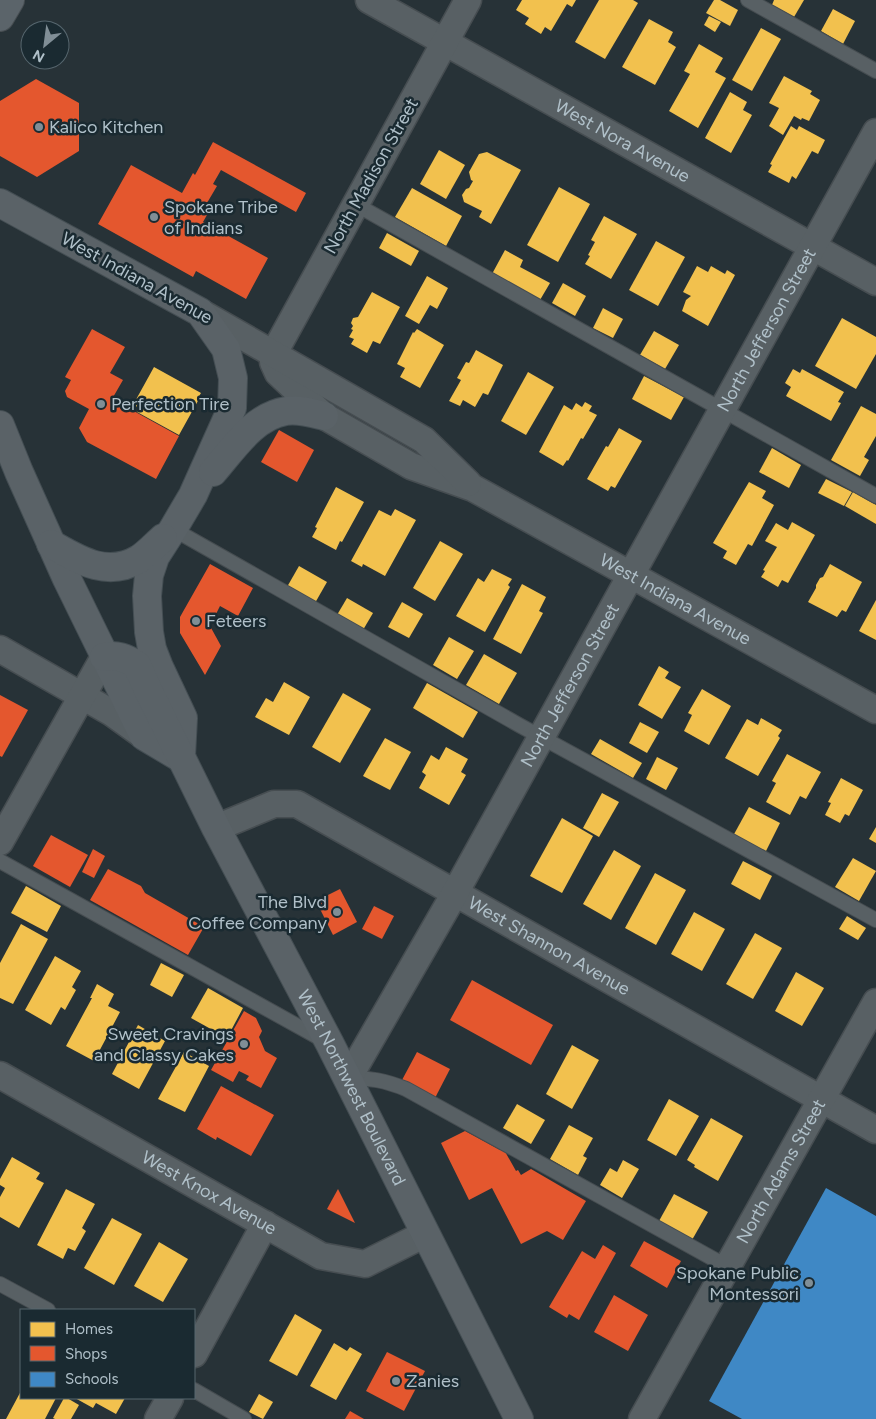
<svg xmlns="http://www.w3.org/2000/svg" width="876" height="1419" viewBox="0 0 876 1419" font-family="Figtree,sans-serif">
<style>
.homes{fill:#f2c14e}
.shops{fill:#e4572e}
.schools{fill:#3f88c5}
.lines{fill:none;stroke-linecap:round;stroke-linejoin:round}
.service-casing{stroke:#464d51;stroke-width:16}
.minor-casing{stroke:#464d51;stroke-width:29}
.secondary-casing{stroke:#464d51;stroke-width:30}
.primary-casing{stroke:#444e53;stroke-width:30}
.service{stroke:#586064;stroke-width:14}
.minor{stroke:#586064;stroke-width:26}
.secondary{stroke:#5b646a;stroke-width:28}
.primary{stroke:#5a6267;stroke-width:28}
.poi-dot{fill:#808e96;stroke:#1a2a31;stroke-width:2}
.labels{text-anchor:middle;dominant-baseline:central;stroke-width:5;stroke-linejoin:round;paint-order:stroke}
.poi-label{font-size:18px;fill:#b0c0c9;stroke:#1a2a31;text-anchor:start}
.street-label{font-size:18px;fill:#b0c0c9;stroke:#1a2a31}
</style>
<rect width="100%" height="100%" fill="#273237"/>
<g class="homes">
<path d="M 522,0 L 576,0 L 572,7 L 567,4 L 551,31 L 545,27 L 541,34 L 525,24 L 529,18 L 516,10 Z"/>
<path d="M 599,0 L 633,0 L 638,3 L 605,59 L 575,42 Z"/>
<path d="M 714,0 L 720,0 L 738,10 L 730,26 L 706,13 Z"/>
<path d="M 774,0 L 804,0 L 794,17 L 772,5 Z"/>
<path d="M 833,9 L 855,21 L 843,44 L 821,31 Z"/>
<path d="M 709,16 L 721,22 L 715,32 L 704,25 Z"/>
<path d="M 649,19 L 673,32 L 668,42 L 676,47 L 655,85 L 622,67 Z"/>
<path d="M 761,28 L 781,39 L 752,91 L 732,80 Z"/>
<path d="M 699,44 L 723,58 L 715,72 L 726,78 L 698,128 L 669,111 L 690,74 L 684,71 Z"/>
<path d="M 784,76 L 812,91 L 810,94 L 820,100 L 809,121 L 802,118 L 801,120 L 794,116 L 783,135 L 769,126 L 779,108 L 769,103 Z"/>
<path d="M 730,92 L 747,102 L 743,110 L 752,115 L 731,153 L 705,138 Z"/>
<path d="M 791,126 L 797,130 L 799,126 L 825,140 L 818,154 L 812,151 L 796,179 L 792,176 L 789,183 L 768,172 L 772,165 L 770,164 Z"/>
<path d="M 439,150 L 465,165 L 446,199 L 420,184 Z"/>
<path d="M 487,152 L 521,170 L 491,224 L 479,217 L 482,211 L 464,202 L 462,195 L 466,189 L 469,188 L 473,181 L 471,180 L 469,172 L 479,154 Z"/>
<path d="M 559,187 L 590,204 L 558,262 L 527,245 Z"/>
<path d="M 412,188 L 462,216 L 446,246 L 395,217 Z"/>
<path d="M 604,216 L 637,234 L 611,279 L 585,264 L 590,256 L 588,255 L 595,242 L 591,240 Z"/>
<path d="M 387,233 L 419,251 L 411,266 L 379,248 Z"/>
<path d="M 656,241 L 685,257 L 658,306 L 629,290 Z"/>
<path d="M 505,250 L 523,260 L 520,267 L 550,283 L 540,300 L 492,274 Z"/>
<path d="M 697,266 L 708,272 L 711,266 L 725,274 L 727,270 L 735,275 L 708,326 L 682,311 L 686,300 L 691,296 L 683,292 Z"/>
<path d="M 427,276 L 448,288 L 437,309 L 430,305 L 419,324 L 405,316 Z"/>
<path d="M 563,283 L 586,296 L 575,316 L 552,303 Z"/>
<path d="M 372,292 L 400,307 L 380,344 L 373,341 L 367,353 L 351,344 L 354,339 L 349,337 L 353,330 L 351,329 L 353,326 L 351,323 L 353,318 L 358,317 Z"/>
<path d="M 603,308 L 623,319 L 613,338 L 593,328 Z"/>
<path d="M 842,318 L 876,337 L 876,354 L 856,389 L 815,366 Z"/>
<path d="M 417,329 L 444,345 L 420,388 L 400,377 L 405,368 L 397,364 L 413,332 L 414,333 Z"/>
<path d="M 654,331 L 679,345 L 665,369 L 640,355 Z"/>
<path d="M 476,350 L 503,365 L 488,395 L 483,393 L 475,407 L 463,400 L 460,406 L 449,401 L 461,380 L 457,378 L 466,362 L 469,363 Z"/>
<path d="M 154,367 L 201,393 L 198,398 L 199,399 L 179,435 L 137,412 L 140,408 L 133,405 Z"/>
<path d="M 793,369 L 800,373 L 802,369 L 844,392 L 838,402 L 841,403 L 831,421 L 786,396 L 791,387 L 785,383 Z"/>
<path d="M 528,372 L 554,387 L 526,435 L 501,421 Z"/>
<path d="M 644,376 L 684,397 L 671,420 L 632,399 Z"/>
<path d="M 585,402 L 592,406 L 589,411 L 597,415 L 583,439 L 581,438 L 568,461 L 567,460 L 563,466 L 539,452 L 564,405 L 572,410 L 576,403 L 582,407 Z"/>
<path d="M 861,406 L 876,414 L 876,436 L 864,457 L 869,460 L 860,476 L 831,460 Z"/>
<path d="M 619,428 L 642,441 L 615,488 L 611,486 L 608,491 L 587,479 L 606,446 L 608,447 Z"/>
<path d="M 772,448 L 801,465 L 789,488 L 759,472 Z"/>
<path d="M 826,479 L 852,492 L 844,506 L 818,493 Z"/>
<path d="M 749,482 L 766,491 L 762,498 L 774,505 L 752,546 L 748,544 L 736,565 L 723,558 L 727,551 L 713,543 Z"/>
<path d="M 336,487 L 364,502 L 342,542 L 340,541 L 336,550 L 312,537 L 317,528 L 315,527 Z"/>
<path d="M 853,492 L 876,505 L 876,524 L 845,506 Z"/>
<path d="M 395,509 L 416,520 L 385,576 L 363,564 L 362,567 L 351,561 L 379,510 L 391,516 Z"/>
<path d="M 792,522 L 815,535 L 788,583 L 782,580 L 778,587 L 761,577 L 765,571 L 763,570 L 777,547 L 765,541 L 776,523 L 788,530 Z"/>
<path d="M 440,541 L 463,554 L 435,601 L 413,588 Z"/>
<path d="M 830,564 L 862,582 L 846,612 L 842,610 L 837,617 L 808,602 L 816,588 L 816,585 L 820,578 L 823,577 Z"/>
<path d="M 299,566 L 327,582 L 315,603 L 287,587 Z"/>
<path d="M 492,569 L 512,579 L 508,585 L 510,587 L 485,632 L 456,616 L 478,578 L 484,582 Z"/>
<path d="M 522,584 L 546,597 L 539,611 L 543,613 L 521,654 L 493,639 Z"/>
<path d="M 347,598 L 373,613 L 363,630 L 337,615 Z"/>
<path d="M 876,600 L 876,640 L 859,631 Z"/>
<path d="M 402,602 L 423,614 L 409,638 L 388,627 Z"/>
<path d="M 449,637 L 474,651 L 457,679 L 433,665 Z"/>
<path d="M 484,654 L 517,673 L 499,704 L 466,685 Z"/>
<path d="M 659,666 L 669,672 L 665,678 L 681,687 L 662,719 L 638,705 Z"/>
<path d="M 284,682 L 310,697 L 289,735 L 255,717 L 266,698 L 273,702 Z"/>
<path d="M 427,683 L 478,712 L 463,738 L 413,708 Z"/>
<path d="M 702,689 L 731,706 L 709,745 L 684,731 L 692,715 L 688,713 Z"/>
<path d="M 343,693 L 371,709 L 340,763 L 312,747 Z"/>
<path d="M 761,718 L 782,730 L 778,736 L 780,738 L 758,776 L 725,758 L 747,719 L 758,725 Z"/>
<path d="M 640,722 L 659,732 L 647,753 L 629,743 Z"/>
<path d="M 385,738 L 411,752 L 390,790 L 363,776 Z"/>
<path d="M 600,739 L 642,763 L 633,778 L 591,754 Z"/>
<path d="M 446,747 L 468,759 L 461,772 L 466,775 L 449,805 L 419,788 L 426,775 L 422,772 L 431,755 L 439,760 Z"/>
<path d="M 787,754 L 821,772 L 806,799 L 800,796 L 790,815 L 766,802 L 776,783 L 772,781 Z"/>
<path d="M 657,757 L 678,768 L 666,790 L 646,779 Z"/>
<path d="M 841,778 L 863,790 L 849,816 L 845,814 L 840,823 L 825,815 L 831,803 L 828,802 Z"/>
<path d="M 602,793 L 619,802 L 599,837 L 583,828 Z"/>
<path d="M 749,807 L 780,823 L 765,853 L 733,836 Z"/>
<path d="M 562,818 L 593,836 L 562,893 L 530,876 Z"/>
<path d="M 876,827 L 876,843 L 869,839 Z"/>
<path d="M 614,850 L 641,866 L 611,920 L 583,904 Z"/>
<path d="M 853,858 L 876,871 L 859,901 L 835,887 Z"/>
<path d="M 743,861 L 772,876 L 760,900 L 731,884 Z"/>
<path d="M 655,873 L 686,890 L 656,945 L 625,928 Z"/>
<path d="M 26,886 L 61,906 L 47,932 L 11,913 Z"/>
<path d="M 694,912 L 725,929 L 702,971 L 671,954 Z"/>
<path d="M 847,916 L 866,928 L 858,940 L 839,929 Z"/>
<path d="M 21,924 L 48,939 L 13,1004 L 0,998 L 0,963 Z"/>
<path d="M 755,933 L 782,948 L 753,999 L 726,984 Z"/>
<path d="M 55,956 L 81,971 L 72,987 L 76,990 L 65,1010 L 61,1007 L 51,1025 L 25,1010 Z"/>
<path d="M 161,963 L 184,975 L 172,997 L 150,985 Z"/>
<path d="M 796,972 L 824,988 L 802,1026 L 775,1011 Z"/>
<path d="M 97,984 L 114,994 L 108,1006 L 120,1012 L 94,1061 L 66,1046 L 92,998 L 90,998 Z"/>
<path d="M 208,988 L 243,1008 L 227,1038 L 191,1018 Z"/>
<path d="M 138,1025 L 165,1041 L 139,1089 L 112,1074 Z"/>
<path d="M 572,1045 L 599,1060 L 572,1109 L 546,1094 Z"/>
<path d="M 184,1052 L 209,1066 L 185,1112 L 158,1099 Z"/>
<path d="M 669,1099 L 699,1116 L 676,1156 L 647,1140 Z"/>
<path d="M 517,1104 L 545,1120 L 531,1144 L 503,1128 Z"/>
<path d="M 711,1118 L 743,1136 L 718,1181 L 694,1167 L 695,1165 L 687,1160 Z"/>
<path d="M 569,1125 L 593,1138 L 583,1156 L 587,1158 L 578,1175 L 550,1159 Z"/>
<path d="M 12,1157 L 40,1173 L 36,1179 L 44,1183 L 19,1228 L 0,1217 L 0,1197 L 5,1188 L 0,1185 L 0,1179 Z"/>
<path d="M 623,1160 L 639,1169 L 622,1198 L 600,1185 L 610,1168 L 617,1172 Z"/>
<path d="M 66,1189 L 95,1204 L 82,1228 L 86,1231 L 75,1251 L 68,1248 L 63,1259 L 37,1245 Z"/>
<path d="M 674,1194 L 708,1212 L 692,1240 L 659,1221 Z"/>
<path d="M 112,1218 L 142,1234 L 114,1285 L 84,1268 Z"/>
<path d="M 159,1242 L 188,1259 L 163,1302 L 134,1286 Z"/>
<path d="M 295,1314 L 322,1330 L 297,1376 L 269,1361 Z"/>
<path d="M 334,1343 L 347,1351 L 350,1347 L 362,1354 L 336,1400 L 310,1386 Z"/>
<path d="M 21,1391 L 21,1398 L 56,1398 L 45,1419 L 6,1419 Z"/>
<path d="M 259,1394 L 273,1402 L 263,1419 L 249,1412 Z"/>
<path d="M 64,1398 L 67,1398 L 79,1405 L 71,1419 L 55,1419 L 53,1418 Z"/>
<path d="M 75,1398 L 125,1398 L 116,1414 L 96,1403 L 93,1408 Z"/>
</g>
<g class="shops">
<path d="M 36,79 L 79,103 L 79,151 L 37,177 L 0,156 L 0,101 Z"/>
<path d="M 213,142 L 306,193 L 296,212 L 221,170 L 213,184 L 217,186 L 207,203 L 212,206 L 203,222 L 268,258 L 246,299 L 196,271 L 193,277 L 98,224 L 131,165 L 182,193 L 193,173 L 195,175 Z"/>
<path d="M 92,329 L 125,347 L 110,373 L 123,380 L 112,399 L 179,436 L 156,479 L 87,442 L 79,428 L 89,409 L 67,397 L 65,391 L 71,380 L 65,377 Z"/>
<path d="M 279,430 L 314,450 L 297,482 L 261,462 Z"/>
<path d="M 210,564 L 253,588 L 238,616 L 220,606 L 210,626 L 221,646 L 205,675 L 180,633 L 180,617 Z"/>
<path d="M 0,695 L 28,710 L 2,757 L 0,756 Z"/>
<path d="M 51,835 L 88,855 L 70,887 L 33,866 Z"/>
<path d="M 93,849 L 105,856 L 94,878 L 82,872 Z"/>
<path d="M 108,869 L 141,886 L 145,893 L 204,927 L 188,955 L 90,900 Z"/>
<path d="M 340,889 L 357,922 L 333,935 L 316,901 Z"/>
<path d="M 374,906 L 394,916 L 382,939 L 362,929 Z"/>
<path d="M 472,980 L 553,1025 L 531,1065 L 450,1020 Z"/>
<path d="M 244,1011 L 256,1018 L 262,1031 L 259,1037 L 265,1051 L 277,1058 L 261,1088 L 246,1080 L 249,1076 L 239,1071 L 233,1082 L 211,1070 Z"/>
<path d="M 417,1052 L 450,1069 L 435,1098 L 402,1080 Z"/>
<path d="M 221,1086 L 274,1115 L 251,1156 L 217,1137 L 216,1140 L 197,1129 Z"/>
<path d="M 465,1131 L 500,1150 L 503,1148 L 516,1171 L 518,1170 L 521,1175 L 531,1169 L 586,1201 L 563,1240 L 547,1231 L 521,1244 L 492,1188 L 469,1200 L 441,1143 Z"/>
<path d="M 338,1189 L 355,1223 L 327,1209 Z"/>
<path d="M 644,1241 L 681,1261 L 667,1288 L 630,1266 Z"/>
<path d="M 603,1245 L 616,1253 L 579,1320 L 569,1314 L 567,1318 L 549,1307 L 582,1251 L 595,1259 Z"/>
<path d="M 614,1295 L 648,1315 L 628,1351 L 594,1332 Z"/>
<path d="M 387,1352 L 425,1371 L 404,1411 L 366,1391 Z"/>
<path d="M 350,1411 L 364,1419 L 345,1419 Z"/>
</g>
<path class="schools" d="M 826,1188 L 876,1216 L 876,1419 L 742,1419 L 709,1401 Z"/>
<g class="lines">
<g class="service-casing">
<g id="service">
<path d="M 748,0 L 876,71"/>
<path d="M 355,204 L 876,496"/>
<path d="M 173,529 L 519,725 L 876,920"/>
<path d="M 0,861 L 323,1040"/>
<path d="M 348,1079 C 369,1077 386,1081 406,1089 L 728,1267"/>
<path d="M 0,1284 L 48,1310"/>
<path d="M 194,1390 L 244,1419"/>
</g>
</g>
<g class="minor-casing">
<g id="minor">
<path id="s1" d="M 369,0 L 876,282"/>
<path id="s2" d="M 468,0 L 274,353 L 273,362 L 278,373 L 324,416 L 411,466 L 473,488 L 876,710"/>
<path d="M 200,312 L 424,440 L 468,483"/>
<path d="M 0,649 L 112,713 L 144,736"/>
<path id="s3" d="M 216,828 L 274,804 L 297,804 L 876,1130"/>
<path d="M 0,842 L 104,657"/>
<path id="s4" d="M 0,1075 L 321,1256 L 365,1264 L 425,1234"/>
<path id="s5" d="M 348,1079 L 455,893 L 876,132"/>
<path d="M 194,1354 L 265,1224"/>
<path d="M 158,1419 L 170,1398"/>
<path id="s6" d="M 642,1419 L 876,1002"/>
</g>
</g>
<g class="secondary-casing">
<path id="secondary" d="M 0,17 L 10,0"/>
</g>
<g class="primary-casing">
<g id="primary">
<path d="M 0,203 L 200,312 L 226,349 L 233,378 L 232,408 L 193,495 L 173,529 L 155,557 L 149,575 L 147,596 L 149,632 L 152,649 L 159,667 L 183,718 L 181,756"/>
<path d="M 0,425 L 19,472 L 67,579 L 144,736 L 181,758"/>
<path d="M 213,472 C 233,449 254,416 286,411 C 299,409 312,413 324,416"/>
<path d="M 51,544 C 79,560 107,578 139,559 C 148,553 155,545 163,538"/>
<path id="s7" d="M 104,657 C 116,654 126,658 137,665 L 148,690 L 216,828 L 330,1044 L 519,1419"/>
</g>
</g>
<use href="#service" class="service"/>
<use href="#minor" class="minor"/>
<use href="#secondary" class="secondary"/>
<use href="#primary" class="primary"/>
</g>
<g class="poi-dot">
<circle cx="39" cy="127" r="5"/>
<circle cx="154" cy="217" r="5"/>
<circle cx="101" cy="404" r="5"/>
<circle cx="196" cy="621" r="5"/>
<circle cx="337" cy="912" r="5"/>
<circle cx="244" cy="1044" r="5"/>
<circle cx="809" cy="1283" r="5"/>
<circle cx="396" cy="1381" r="5"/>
</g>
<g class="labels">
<g class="poi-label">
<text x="49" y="127">Kalico Kitchen</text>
<text x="164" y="207">Spokane Tribe<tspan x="164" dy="21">of Indians</tspan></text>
<text x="111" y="404">Perfection Tire</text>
<text x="206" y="621">Feteers</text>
<text x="327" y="902" text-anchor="end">The Blvd<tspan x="327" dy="21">Coffee Company</tspan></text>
<text x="234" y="1034" text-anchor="end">Sweet Cravings<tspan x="234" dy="21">and Classy Cakes</tspan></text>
<text x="799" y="1273" text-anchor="end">Spokane Public<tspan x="799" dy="21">Montessori</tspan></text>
<text x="406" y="1381">Zanies</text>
</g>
<g class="street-label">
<text stroke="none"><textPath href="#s1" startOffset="290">West Nora Avenue</textPath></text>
<text transform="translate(371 176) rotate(-61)">North Madison Street</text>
<text transform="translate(137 278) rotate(29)">West Indiana Avenue</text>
<text stroke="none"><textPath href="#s5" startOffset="858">North Jefferson Street</textPath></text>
<text stroke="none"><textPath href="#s2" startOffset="884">West Indiana Avenue</textPath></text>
<text stroke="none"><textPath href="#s5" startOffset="452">North Jefferson Street</textPath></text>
<text stroke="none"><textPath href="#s3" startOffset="375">West Shannon Avenue</textPath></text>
<text stroke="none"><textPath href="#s7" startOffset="509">West Northwest Boulevard</textPath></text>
<text stroke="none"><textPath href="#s6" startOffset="284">North Adams Street</textPath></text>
<text stroke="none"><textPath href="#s4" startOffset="240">West Knox Avenue</textPath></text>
</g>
</g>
<rect x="20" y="1309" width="175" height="90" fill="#1a2a31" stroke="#56666e"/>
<rect x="30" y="1322" width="25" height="15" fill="#f2c14e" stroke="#56666e"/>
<text x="65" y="1334" font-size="15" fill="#b0c0c9">Homes</text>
<rect x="30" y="1346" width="25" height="15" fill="#e4572e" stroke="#56666e"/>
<text x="65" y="1359" font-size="15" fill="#b0c0c9">Shops</text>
<rect x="30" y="1372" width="25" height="15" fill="#3f88c5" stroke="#56666e"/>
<text x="65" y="1384" font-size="15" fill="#b0c0c9">Schools</text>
<g transform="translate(45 45) rotate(209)"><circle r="24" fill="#1a2a31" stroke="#56666e"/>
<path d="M0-4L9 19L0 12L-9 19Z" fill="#808e96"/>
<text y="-8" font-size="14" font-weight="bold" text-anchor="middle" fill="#b0c0c9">N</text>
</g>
</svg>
